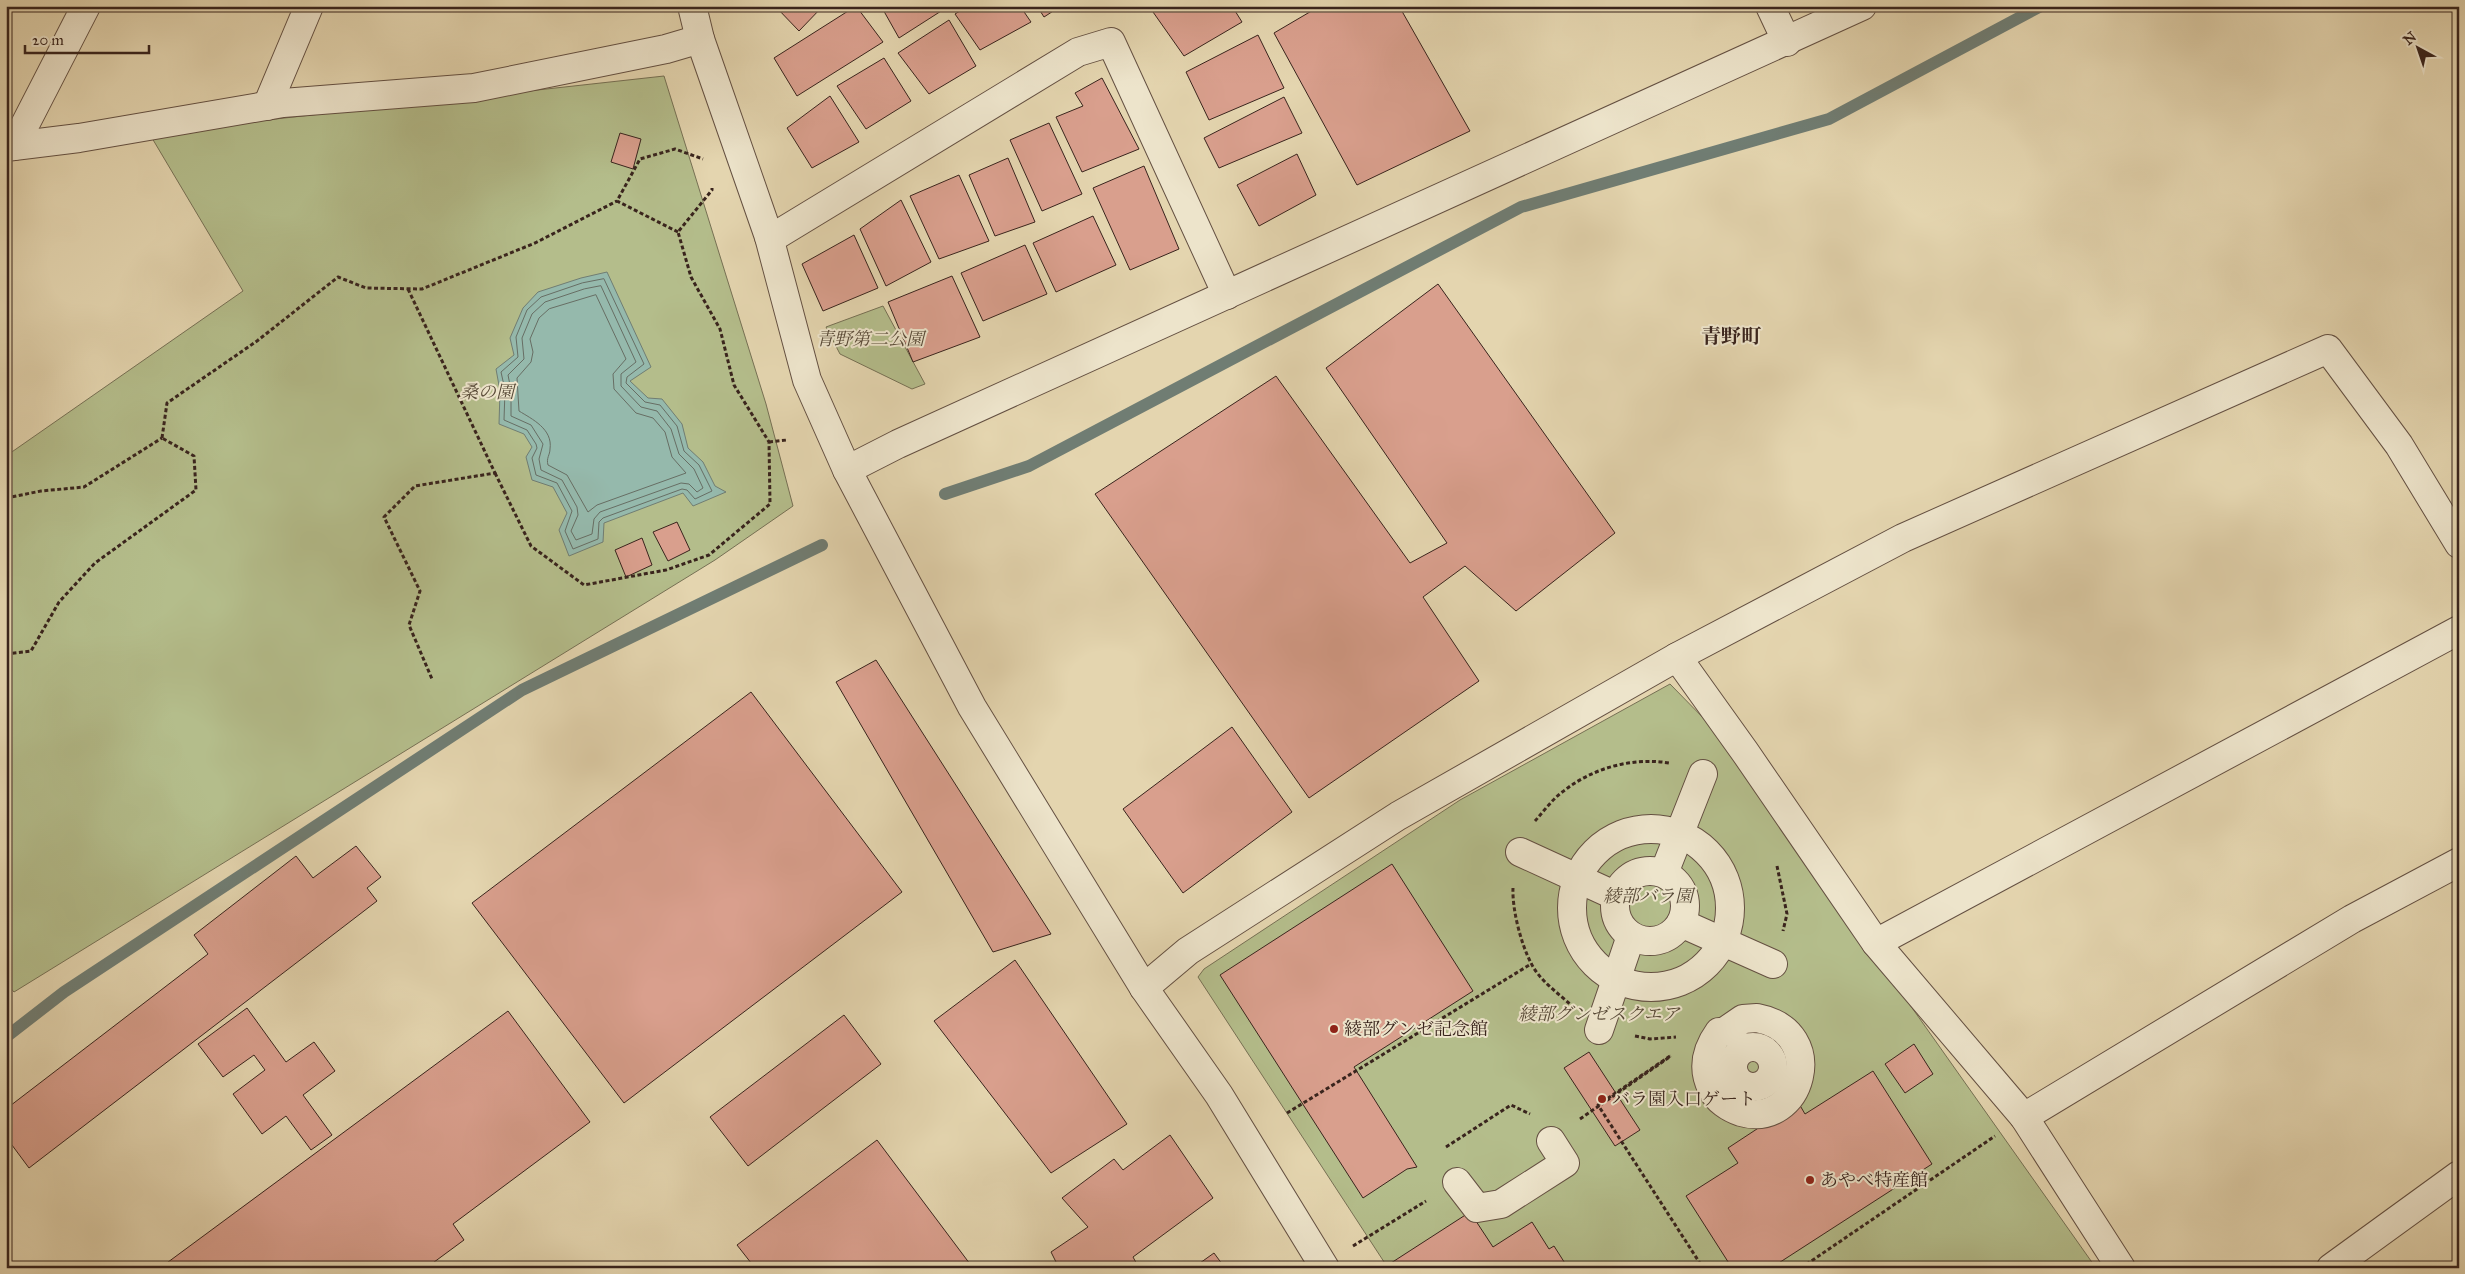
<svg xmlns="http://www.w3.org/2000/svg" width="2465" height="1274" viewBox="0 0 2465 1274" font-family="'IM FELL Great Primer','Noto Serif JP',serif">
<style>
.green{fill:#b4bd8b;stroke:#767054}
.water{fill:#95b9ac;stroke:#707d73}
.lines{fill:none;stroke-linecap:round;stroke-linejoin:round}
.shore{stroke:#676e64;stroke-width:1}
.stream{stroke:#707d73;stroke-width:12}
.building{fill:#d99f8d;stroke:#39241d}
.minor-casing{stroke:#645042;stroke-width:30}
.path{stroke:#39241d;stroke-width:3;stroke-dasharray:4 2.5;stroke-linecap:butt}
.minor{stroke:#ede4cb;stroke-width:28}
.poi-dot{fill:#8f2418;stroke:#ede4cb;stroke-width:2}
.labels{text-anchor:middle;dominant-baseline:central;stroke-width:4;stroke-linejoin:round;paint-order:stroke}
.park-label{font-size:18px;font-style:italic;fill:#584a38;stroke:#ede4cb}
.poi-label{font-size:18px;fill:#39241d;stroke:#ede4cb;text-anchor:start}
.quarter-label{font-size:20px;font-weight:bold;fill:#39241d;stroke:#ede4cb}
</style>
<rect width="100%" height="100%" fill="#e4d5af"/>
<filter id="stains"><feTurbulence type="fractalNoise" baseFrequency=".004" numOctaves="4"/><feColorMatrix values="0 0 0 0 .2 0 0 0 0 .09 0 0 0 0 .02 0 0 0 .5 -.17"/></filter>
<radialGradient id="worn" r=".72"><stop offset=".6" stop-color="#630" stop-opacity="0"/><stop offset="1" stop-color="#630" stop-opacity=".3"/></radialGradient>
<g class="green">
<path d="M 664,76 L 766,404 L 793,506 L 715,560 L 14,992 L 6,983 L 6,456 L 243,291 L 149,133 Z"/>
<path d="M 883,306 L 925,384 L 912,389 L 840,354 L 826,327 Z"/>
<path d="M 1670,684 L 1717,732 L 2096,1268 L 1388,1268 L 1198,977 L 1204,969 L 1460,800 Z"/>
</g>
<path class="water" d="M 607,272 L 651,367 L 630,381 L 648,398 L 662,399 L 682,424 L 688,448 L 703,462 L 715,486 L 726,492 L 693,506 L 683,493 L 604,523 L 603,542 L 569,556 L 559,530 L 567,513 L 553,487 L 532,480 L 526,457 L 532,447 L 524,434 L 499,424 L 500,391 L 496,369 L 514,355 L 510,338 L 523,308 L 538,292 L 581,278 Z"/>
<g class="lines">
<g class="shore">
<path d="M 604,279 L 644,364 L 627,377 L 626,383 L 645,402 L 660,405 L 677,426 L 684,451 L 699,465 L 712,491 L 695,499 L 687,490 L 682,489 L 603,518 L 599,522 L 598,539 L 573,549 L 565,531 L 572,511 L 557,483 L 536,475 L 532,458 L 537,448 L 536,444 L 527,430 L 504,420 L 505,390 L 501,372 L 518,357 L 516,337 L 527,310 L 541,297 L 582,283 Z"/>
<path d="M 601,286 L 636,362 L 621,374 L 621,386 L 641,407 L 657,411 L 671,429 L 679,454 L 694,469 L 703,488 L 697,492 L 689,484 L 681,483 L 600,512 L 594,519 L 592,534 L 576,540 L 571,531 L 578,515 L 577,507 L 562,480 L 541,470 L 539,459 L 543,444 L 531,425 L 511,416 L 511,390 L 508,375 L 524,359 L 522,338 L 532,314 L 545,302 L 584,289 Z"/>
<path d="M 596,295 L 626,359 L 613,374 L 614,389 L 636,413 L 653,418 L 665,432 L 672,457 L 686,473 L 597,505 L 588,512 L 567,475 L 548,465 C 546,458 550,455 550,449 C 553,429 532,419 519,411 L 517,378 L 531,362 L 533,352 L 530,339 L 539,318 L 549,309 Z"/>
</g>
<g class="stream">
<path d="M 945,494 L 1029,466 L 1521,207 L 1829,119 L 2041,6"/>
<path d="M 6,1037 L 64,992 L 522,690 L 822,545"/>
</g>
</g>
<g class="building">
<path d="M 775,6 L 823,6 L 799,31 Z"/>
<path d="M 856,6 L 883,42 L 797,96 L 774,58 Z"/>
<path d="M 881,6 L 949,6 L 899,38 Z"/>
<path d="M 968,6 L 1020,6 L 1031,22 L 980,50 L 955,14 Z"/>
<path d="M 1037,6 L 1061,6 L 1044,17 Z"/>
<path d="M 1162,6 L 1232,6 L 1242,22 L 1184,56 L 1153,12 Z"/>
<path d="M 1320,6 L 1399,6 L 1470,131 L 1357,185 L 1274,33 Z"/>
<path d="M 949,20 L 976,66 L 929,94 L 898,53 Z"/>
<path d="M 1258,35 L 1284,88 L 1209,120 L 1186,72 Z"/>
<path d="M 884,58 L 911,101 L 866,129 L 837,86 Z"/>
<path d="M 1102,78 L 1139,149 L 1082,172 L 1056,117 L 1083,106 L 1075,93 Z"/>
<path d="M 830,96 L 859,142 L 812,168 L 787,128 Z"/>
<path d="M 1284,97 L 1302,133 L 1219,168 L 1204,138 Z"/>
<path d="M 1049,123 L 1082,194 L 1042,211 L 1010,140 Z"/>
<path d="M 620,133 L 641,139 L 633,169 L 611,162 Z"/>
<path d="M 1297,154 L 1316,195 L 1259,226 L 1237,185 Z"/>
<path d="M 1008,158 L 1035,222 L 995,236 L 969,175 Z"/>
<path d="M 1144,166 L 1179,249 L 1130,270 L 1093,188 Z"/>
<path d="M 959,175 L 989,241 L 939,259 L 910,196 Z"/>
<path d="M 901,200 L 931,262 L 886,286 L 860,229 Z"/>
<path d="M 1093,216 L 1116,265 L 1056,292 L 1033,243 Z"/>
<path d="M 854,235 L 878,288 L 823,311 L 802,264 Z"/>
<path d="M 1025,245 L 1047,294 L 983,321 L 961,273 Z"/>
<path d="M 952,276 L 980,337 L 913,362 L 888,302 Z"/>
<path d="M 1438,284 L 1615,533 L 1516,611 L 1465,566 L 1423,597 L 1479,681 L 1309,798 L 1095,494 L 1276,376 L 1410,563 L 1447,543 L 1326,368 Z"/>
<path d="M 677,522 L 690,550 L 668,561 L 653,532 Z"/>
<path d="M 642,538 L 652,565 L 626,577 L 615,550 Z"/>
<path d="M 876,660 L 1051,934 L 993,952 L 836,682 Z"/>
<path d="M 751,692 L 902,892 L 624,1103 L 472,903 Z"/>
<path d="M 1232,727 L 1292,812 L 1183,893 L 1123,809 Z"/>
<path d="M 356,846 L 381,877 L 367,888 L 377,901 L 29,1168 L 6,1137 L 6,1109 L 208,954 L 194,935 L 296,856 L 313,878 Z"/>
<path d="M 1392,864 L 1473,991 L 1354,1067 L 1417,1167 L 1407,1169 L 1363,1198 L 1220,975 Z"/>
<path d="M 1015,960 L 1127,1124 L 1051,1173 L 934,1021 Z"/>
<path d="M 247,1008 L 286,1062 L 314,1042 L 335,1071 L 303,1095 L 332,1135 L 311,1150 L 286,1116 L 262,1134 L 233,1094 L 265,1070 L 254,1055 L 223,1077 L 198,1044 Z"/>
<path d="M 508,1011 L 590,1122 L 453,1224 L 464,1240 L 426,1268 L 160,1268 Z"/>
<path d="M 844,1015 L 881,1064 L 748,1166 L 710,1117 Z"/>
<path d="M 1914,1044 L 1933,1074 L 1905,1093 L 1885,1064 Z"/>
<path d="M 1589,1052 L 1640,1130 L 1615,1146 L 1564,1068 Z"/>
<path d="M 1873,1071 L 1932,1164 L 1771,1268 L 1732,1268 L 1686,1196 L 1738,1163 L 1728,1148 L 1798,1102 L 1805,1114 Z"/>
<path d="M 1170,1135 L 1213,1198 L 1133,1257 L 1139,1268 L 1059,1268 L 1051,1252 L 1088,1227 L 1062,1198 L 1114,1159 L 1123,1170 Z"/>
<path d="M 877,1140 L 973,1268 L 755,1268 L 737,1245 Z"/>
<path d="M 1470,1212 L 1493,1247 L 1532,1222 L 1549,1249 L 1554,1246 L 1568,1268 L 1394,1268 L 1391,1263 Z"/>
<path d="M 1214,1253 L 1225,1268 L 1193,1268 Z"/>
</g>
<g class="lines">
<g class="minor-casing">
<g id="minor">
<path d="M 692,6 L 700,39 L 769,237 L 807,380 L 847,470 L 972,707 L 1144,988 L 1219,1095 L 1325,1268"/>
<path d="M 1770,6 L 1787,42"/>
<path d="M 267,106 L 309,6"/>
<path d="M 14,146 L 86,6"/>
<path d="M 6,147 L 79,138 L 283,103 L 474,88 L 666,49 L 700,39"/>
<path d="M 769,237 L 780,233 L 1078,52 L 1111,42 L 1227,295"/>
<path d="M 847,470 L 898,444 L 1862,6"/>
<path d="M 1677,657 L 1745,752 L 1876,943 L 2024,1117 L 2121,1268"/>
<circle cx="1651" cy="908" r="79"/>
<path d="M 1520,852 L 1616,896"/>
<circle cx="1650" cy="906" r="35"/>
<path d="M 1664,873 L 1703,774"/>
<path d="M 1681,923 L 1773,964"/>
<path d="M 1876,943 L 2459,630"/>
<path d="M 1144,988 L 1188,951 L 1398,816 L 1677,657 L 1903,538 L 2328,349 L 2399,445 L 2459,544"/>
<path d="M 1757,1018 C 1830,1032 1801,1130 1741,1112 C 1729,1108 1717,1100 1712,1089 C 1702,1069 1706,1050 1719,1032 L 1724,1032 L 1743,1019 Z"/>
<path d="M 1599,1030 L 1631,936"/>
<circle cx="1753" cy="1067" r="20"/>
<path d="M 2024,1117 L 2352,919 L 2459,862"/>
<path d="M 1457,1182 L 1477,1208 L 1501,1204 L 1565,1163 L 1551,1141"/>
<path d="M 2331,1268 L 2459,1175"/>
</g>
</g>
<g class="path">
<path d="M 678,232 L 617,201 L 640,159 L 675,149 L 703,159"/>
<path d="M 408,289 L 495,473 L 415,486 L 384,517 L 420,591 L 409,625 L 432,679"/>
<path d="M 162,438 L 167,403 L 257,341 L 338,277 L 366,288 L 422,289 L 535,243 L 617,201"/>
<path d="M 769,442 L 787,440"/>
<path d="M 495,473 L 531,546 L 584,585 L 666,570 L 709,555 L 770,504 L 769,442 L 734,385 L 720,329 L 691,277 L 678,232 L 712,190 L 712,188"/>
<path d="M 6,498 L 41,491 L 84,487 L 162,438"/>
<path d="M 6,654 L 31,651 L 59,602 L 95,563 L 196,490 L 194,456 L 162,438"/>
<path d="M 1535,821 C 1544,811 1553,798 1565,790 C 1593,768 1633,757 1669,763"/>
<path d="M 1777,866 L 1787,914 L 1783,931"/>
<path d="M 1513,888 C 1512,909 1521,944 1531,963 C 1539,980 1558,993 1571,1005"/>
<path d="M 1635,1036 L 1650,1039 L 1676,1037"/>
<path d="M 1670,1056 L 1598,1105 L 1703,1268"/>
<path d="M 1287,1113 L 1531,964"/>
<path d="M 1580,1119 L 1671,1056"/>
<path d="M 1446,1147 L 1511,1105 L 1530,1114"/>
<path d="M 1353,1246 L 1426,1201"/>
<path d="M 1801,1268 L 1995,1136"/>
</g>
<use href="#minor" class="minor"/>
</g>
<g class="poi-dot">
<circle cx="1334" cy="1029" r="5"/>
<circle cx="1602" cy="1099" r="5"/>
<circle cx="1810" cy="1180" r="5"/>
</g>
<g class="labels">
<g class="park-label">
<text x="870" y="339">青野第二公園</text>
<text x="487" y="392">桑の園</text>
<text x="1648" y="896">綾部バラ園</text>
<text x="1599" y="1014">綾部グンゼスクエア</text>
</g>
<g class="poi-label">
<text x="1344" y="1029">綾部グンゼ記念館</text>
<text x="1612" y="1099">バラ園入口ゲート</text>
<text x="1820" y="1180">あやべ特産館</text>
</g>
<g class="quarter-label">
<text x="1731" y="336">青野町</text>
</g>
</g>
<rect width="2465" height="1274" fill="none" stroke="#e4d5af" stroke-width="25"/>
<rect x="8" y="8" width="2450" height="1259" fill="none" stroke="#39241d" stroke-width="2.5"/>
<rect x="12" y="12" width="2440" height="1249" fill="none" stroke="#39241d"/>
<g transform="translate(2418 48) rotate(320)" stroke="#ede4cb" stroke-width="4" paint-order="stroke">
<path d="M0-4L9 19L0 12L-9 19Z" fill="#39241d"/>
<text y="-8" font-size="14" font-weight="bold" text-anchor="middle" fill="#39241d">N</text>
</g>
<path d="M25 45v8h124v-8" fill="none" stroke="#39241d" stroke-width="2.5"/>
<text x="32" y="45" font-size="15" fill="#39241d" stroke="#ede4cb" stroke-width="4" paint-order="stroke">20 m</text>
<rect width="100%" height="100%" filter="url(#stains)"/>
<rect width="100%" height="100%" fill="url(#worn)"/>
</svg>
